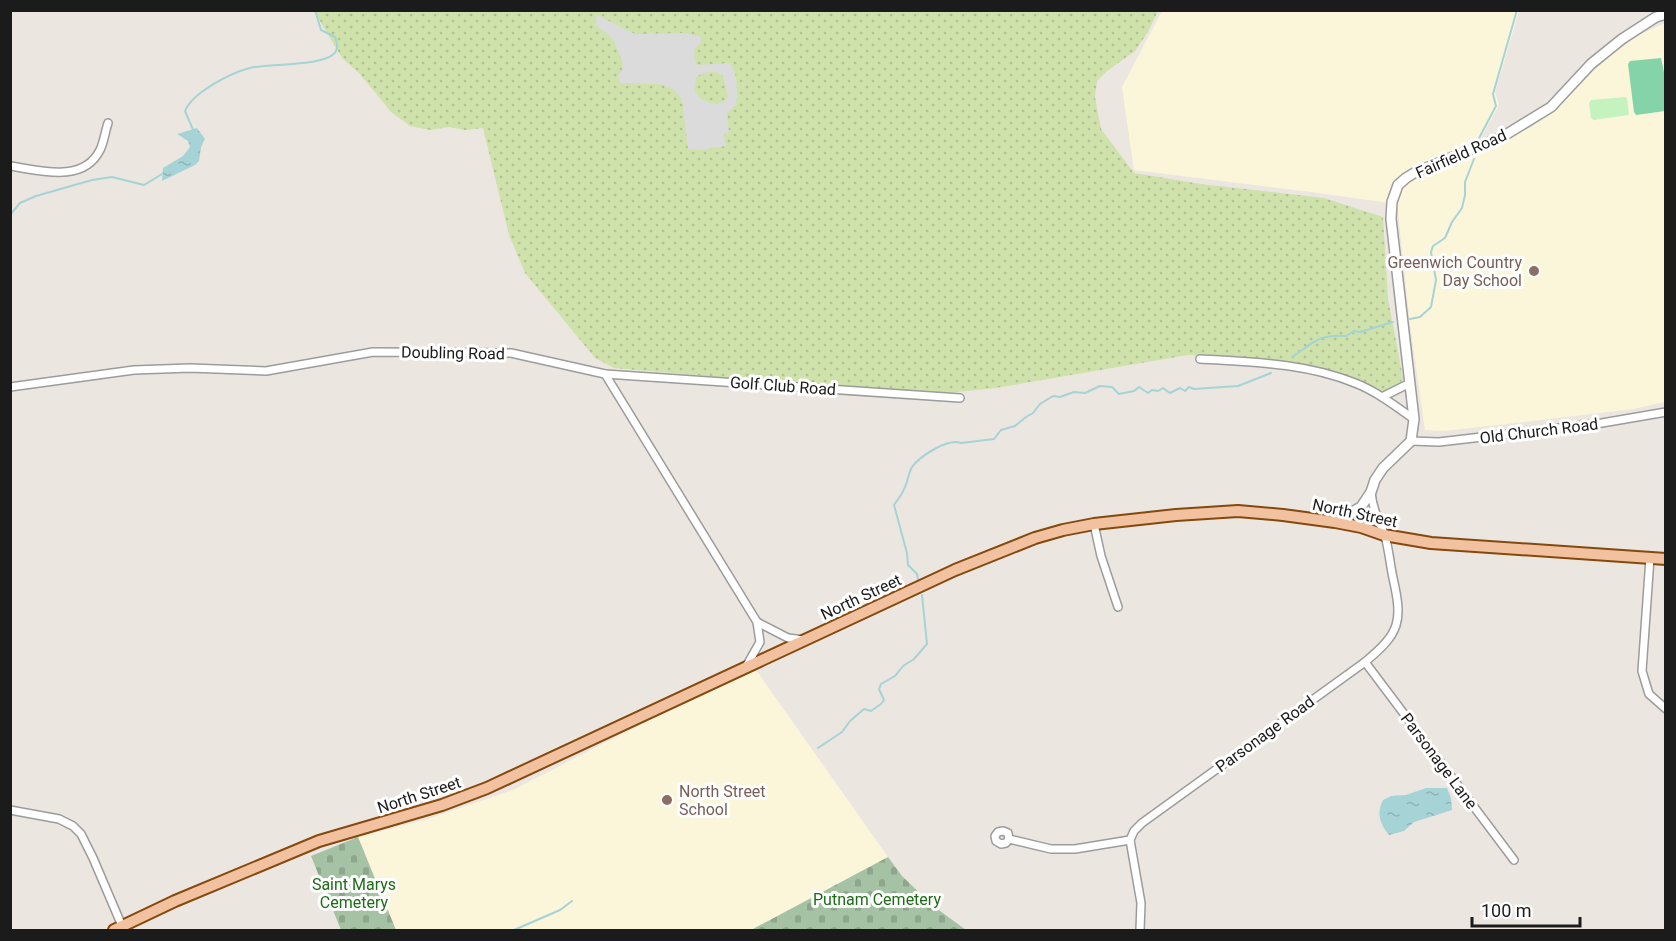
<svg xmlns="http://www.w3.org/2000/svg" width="1676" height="941" viewBox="0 0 1676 941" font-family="Roboto,sans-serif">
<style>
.education{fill:#fbf6da}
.grass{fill:url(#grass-dots)}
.cemetery{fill:url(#cemetery-stones)}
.park{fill:#c5f3c0}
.pitch{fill:#85d4a9}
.parking{fill:#dbdbdb;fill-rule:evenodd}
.water{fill:url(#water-ripples)}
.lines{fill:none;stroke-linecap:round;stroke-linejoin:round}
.stream{stroke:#a5d3d6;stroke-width:2}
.minor-casing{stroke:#9c9c9c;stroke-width:10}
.tertiary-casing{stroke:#9c9c9c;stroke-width:12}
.primary-casing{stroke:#84490d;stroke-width:14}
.minor{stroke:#fff;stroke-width:7}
.tertiary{stroke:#fff;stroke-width:9}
.primary{stroke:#f2c19f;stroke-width:10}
.education-dot{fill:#8d6e63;stroke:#fff;stroke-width:2}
.labels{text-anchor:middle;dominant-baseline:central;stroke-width:6;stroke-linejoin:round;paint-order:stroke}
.street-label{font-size:16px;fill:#1b1b1b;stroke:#fff}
.education-label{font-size:16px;fill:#785e54;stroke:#fff;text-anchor:end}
.park-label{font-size:16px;fill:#1c6d15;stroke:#fff}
</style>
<defs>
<pattern id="grass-dots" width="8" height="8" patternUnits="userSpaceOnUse" patternTransform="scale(1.5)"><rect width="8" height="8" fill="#cfe2ab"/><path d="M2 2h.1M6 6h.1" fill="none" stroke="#b1c193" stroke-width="1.8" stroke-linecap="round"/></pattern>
<pattern id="cemetery-stones" width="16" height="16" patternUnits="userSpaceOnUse" patternTransform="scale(1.5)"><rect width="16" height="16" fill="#a5c2a4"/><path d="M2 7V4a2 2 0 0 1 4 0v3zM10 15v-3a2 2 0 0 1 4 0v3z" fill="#8da68d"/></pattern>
<pattern id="water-ripples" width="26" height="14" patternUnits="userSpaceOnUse" patternTransform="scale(1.5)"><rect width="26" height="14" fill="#a5d3d6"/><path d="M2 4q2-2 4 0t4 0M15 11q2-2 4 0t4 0" fill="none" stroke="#8db5b7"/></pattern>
</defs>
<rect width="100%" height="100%" fill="#ece6e1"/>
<g class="education">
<path d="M 1162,11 L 1519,11 L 1495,92 L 1499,105 L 1482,136 L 1479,154 L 1531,127 L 1553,112 L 1609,56 L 1639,35 L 1665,23 L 1665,402 L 1633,409 L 1524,422 L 1444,431 L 1425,430 L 1410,324 L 1397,204 L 1311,192 L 1134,170 L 1122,87 Z"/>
<path d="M 756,670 L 888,857 L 751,930 L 396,930 L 358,837 L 425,820 L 513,790 L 686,701 Z"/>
</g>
<path class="grass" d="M 314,11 L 1158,11 L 1148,32 L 1135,51 L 1107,71 L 1097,81 L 1095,97 L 1101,129 L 1134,173 L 1201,184 L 1324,198 L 1383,217 L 1388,299 L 1403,378 L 1397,389 L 1380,393 L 1272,360 L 1188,355 L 996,388 L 928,395 L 614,368 L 595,358 L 525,273 L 509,235 L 483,128 L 465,130 L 449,127 L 430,130 L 410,126 L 391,112 L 359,73 L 342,58 Z"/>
<g class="cemetery">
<path d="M 358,837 L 396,930 L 341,930 L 311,856 Z"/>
<path d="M 888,857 L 902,876 L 932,905 L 966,930 L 751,930 Z"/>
</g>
<path class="park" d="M 1625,97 L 1627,98 L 1629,115 L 1594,120 L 1591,118 L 1589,103 L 1591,100 Z"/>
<path class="pitch" d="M 1661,58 L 1665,77 L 1665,111 L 1636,115 L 1634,112 L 1628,64 L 1630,61 Z"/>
<path class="parking" d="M 597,15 L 635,34 L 688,33 L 701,37 L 701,42 L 694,49 L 695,61 L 697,65 L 731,63 L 736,77 L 737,96 L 736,104 L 727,113 L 729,133 L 724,134 L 726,146 L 699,150 L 688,149 L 682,99 L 672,88 L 660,84 L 620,83 L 618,75 L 622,70 L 623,64 L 614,41 L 609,35 L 595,25 ZM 709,72 L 717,72 L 723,76 L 728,97 L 723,102 L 717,104 L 710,103 L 701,99 L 694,90 L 696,78 L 701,74 Z"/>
<g class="water">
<path d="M 197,128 L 205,139 L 201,147 L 199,161 L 195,165 L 162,181 L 163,168 L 183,156 L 190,147 L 188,141 L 177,134 Z"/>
<path d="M 1426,788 L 1447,788 L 1451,798 L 1452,810 L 1414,822 L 1404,831 L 1389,835 C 1380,824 1376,813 1383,800 L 1391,796 L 1406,795 Z"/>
</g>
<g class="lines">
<g class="stream">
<path d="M 194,132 L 185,111 C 192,93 230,73 250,68 C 267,63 328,67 336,51 C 338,47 337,42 335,37 L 321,30 L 315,10"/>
<path d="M 1477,142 L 1496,106 L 1493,94 L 1517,10"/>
<path d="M 10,215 L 20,203 L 36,196 L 92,180 L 112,177 L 144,185 L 162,174"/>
<path d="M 1410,319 L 1420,317 L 1431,307 L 1436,280 L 1431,252 L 1433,246 L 1445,238 L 1452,222 L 1462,208 L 1465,195 L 1465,182 L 1474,159"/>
<path d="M 1292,357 C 1314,342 1319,334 1346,336 L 1354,331 L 1360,332 L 1393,322"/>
<path d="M 918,579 L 917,574 L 908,565 L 907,553 L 894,505 C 897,500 902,495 904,489 C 908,482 908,474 912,467 C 920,456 948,438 961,443 L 994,439 L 1001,430 L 1015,426 L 1026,417 L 1033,413 L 1040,404 L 1053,396 L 1060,397 L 1074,392 L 1085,393 L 1100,386 L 1112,387 L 1119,394 L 1134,391 L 1139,387 L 1148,393 L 1152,390 L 1158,391 L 1163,388 L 1170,393 L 1180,388 L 1185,391 L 1189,387 L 1194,389 L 1238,386 L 1271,373"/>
<path d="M 818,748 L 842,732 L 850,721 L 864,709 L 871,711 L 881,704 L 884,700 L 879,689 L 881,684 L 895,676 L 903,666 L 914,659 L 927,644 L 922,595"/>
<path d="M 514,930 L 560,910 L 572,901"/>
</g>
<g class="minor-casing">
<g id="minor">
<path d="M 10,166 C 39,170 83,184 100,150 C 104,142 105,132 108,123"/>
<path d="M 1200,359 C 1252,362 1306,363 1355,383 C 1376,391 1395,406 1414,419"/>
<path d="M 605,374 L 960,398"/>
<path d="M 10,387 L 134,370 L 190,368 L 266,371 L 373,352 L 511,353 L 605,374 L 757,622 L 760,642 L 747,665"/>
<path d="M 1382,397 L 1410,383"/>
<path d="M 1411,441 L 1439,442 L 1602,423 L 1666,412"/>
<path d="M 1094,524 L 1101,556 L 1118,607"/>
<path d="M 1650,558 L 1642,671 L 1649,694 L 1666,709"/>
<path d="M 757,622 L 788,638 L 804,640"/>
<path d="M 1365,662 L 1514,860"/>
<path d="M 10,810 L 59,819 L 73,826 L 81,834 L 93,858 L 122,926"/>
<path d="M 1009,839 L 1006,843 L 1001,844 L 996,841 L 995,836 L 998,832 L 1003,831 L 1008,833 L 1009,839 L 1051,849 L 1075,849 L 1130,840"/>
<path d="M 1140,930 L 1141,903 L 1130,840 L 1134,831 L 1142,823 L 1365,662 C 1400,633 1403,622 1393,578 C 1390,564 1389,550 1385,536 C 1379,520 1373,511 1371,492"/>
</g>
</g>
<g class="tertiary-casing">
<path id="tertiary" d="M 1335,522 L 1361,507 L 1371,492 L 1375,480 L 1383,468 L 1411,441 L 1414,419 L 1391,219 L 1392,202 L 1398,185 L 1406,178 L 1414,173 L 1502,137 L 1551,107 L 1591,64 L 1622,39 L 1656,17 L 1666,14"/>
</g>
<g class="primary-casing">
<path id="primary" d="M 114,930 L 175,901 L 319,841 L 442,805 L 487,788 L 955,570 L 1035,538 L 1063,530 L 1094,524 L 1176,515 L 1238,511 L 1283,515 L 1335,522 L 1361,527 L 1384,535 L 1431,543 L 1666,559"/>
</g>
<use href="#minor" class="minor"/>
<use href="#tertiary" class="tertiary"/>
<use href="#primary" class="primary"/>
</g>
<g class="education-dot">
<circle cx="1534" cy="271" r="6"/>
<circle cx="667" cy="800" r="6"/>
</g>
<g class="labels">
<g class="street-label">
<text transform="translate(1461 154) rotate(-24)">Fairfield Road</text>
<text transform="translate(453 353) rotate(1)">Doubling Road</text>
<text transform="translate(783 386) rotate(4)">Golf Club Road</text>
<text transform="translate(1539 431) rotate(-7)">Old Church Road</text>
<text transform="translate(1355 513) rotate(12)">North Street</text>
<text transform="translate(861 597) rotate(-25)">North Street</text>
<text transform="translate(1265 734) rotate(-36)">Parsonage Road</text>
<text transform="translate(1439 761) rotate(53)">Parsonage Lane</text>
<text transform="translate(419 795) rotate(-18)">North Street</text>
</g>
<g class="education-label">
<text x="1522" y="262">Greenwich Country<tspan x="1522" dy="18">Day School</tspan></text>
<text x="679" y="791" text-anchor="start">North Street<tspan x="679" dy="18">School</tspan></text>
</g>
<g class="park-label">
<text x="354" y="884">Saint Marys<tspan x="354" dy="18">Cemetery</tspan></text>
<text x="877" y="899">Putnam Cemetery</text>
</g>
</g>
<rect width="1676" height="941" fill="none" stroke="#1b1b1b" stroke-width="24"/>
<path d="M1472 917v9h108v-9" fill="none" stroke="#1b1b1b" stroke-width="3"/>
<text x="1481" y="917" font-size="18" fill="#1b1b1b" stroke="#ffffff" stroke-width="4.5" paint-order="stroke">100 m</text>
</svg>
